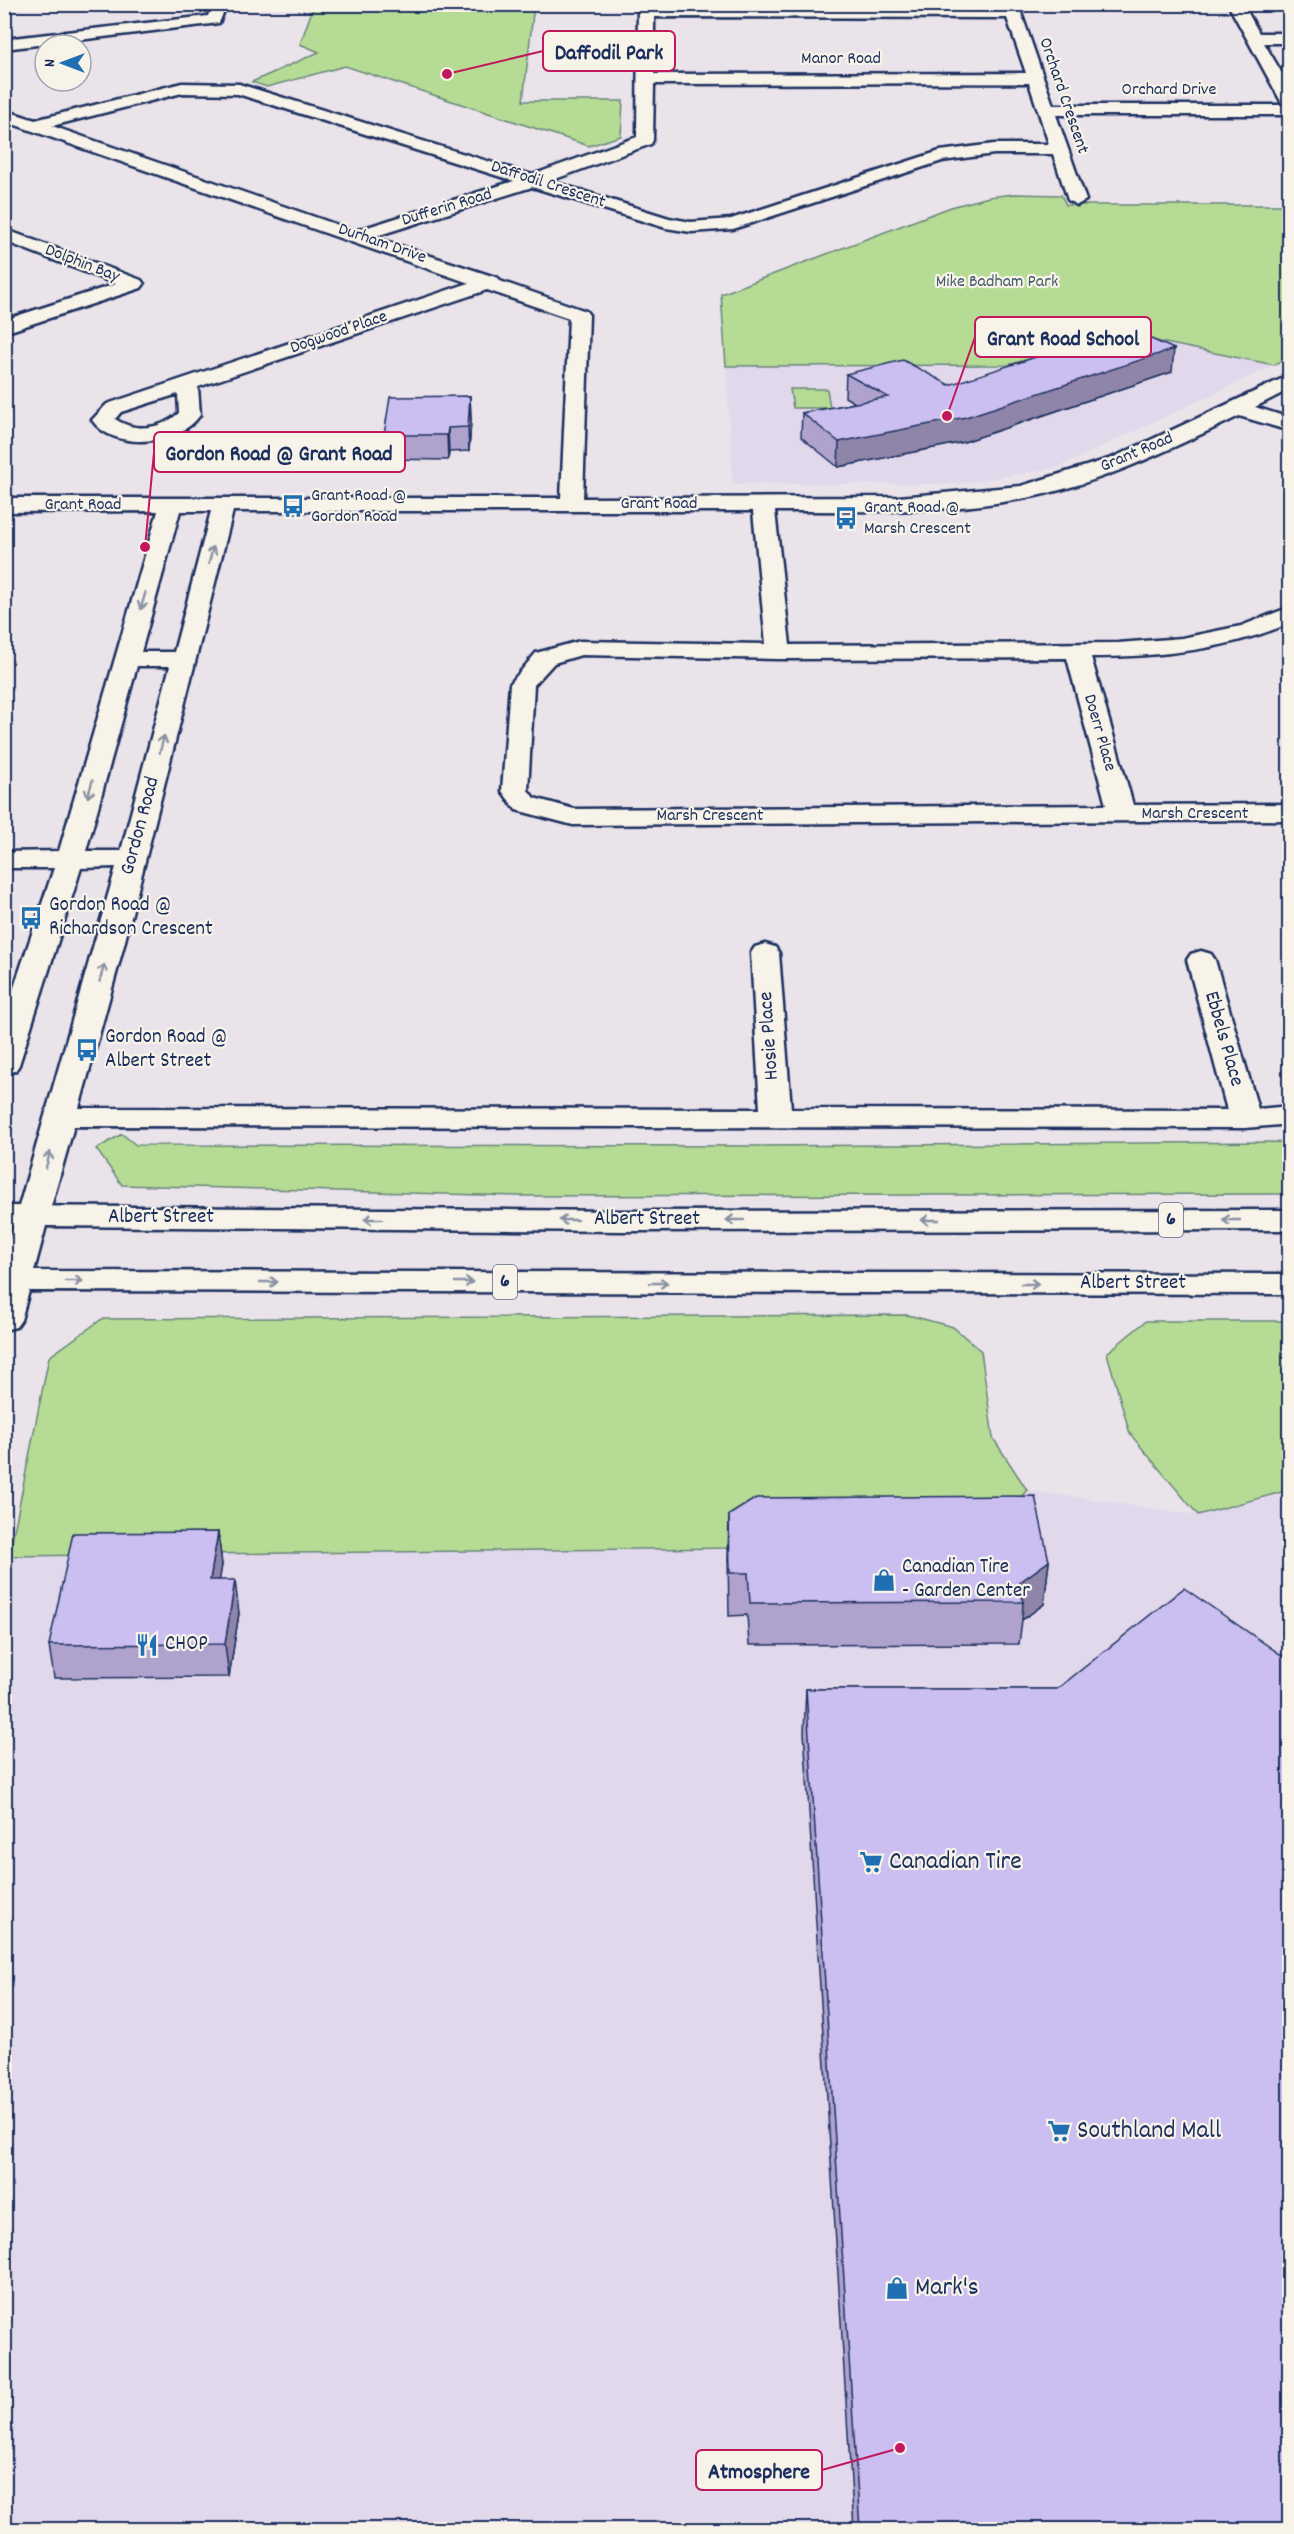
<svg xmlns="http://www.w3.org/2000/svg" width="1294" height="2534" viewBox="0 0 1294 2534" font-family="Dekko,sans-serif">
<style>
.built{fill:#e1d8ec}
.green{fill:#b6db95;stroke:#68857a;stroke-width:1.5}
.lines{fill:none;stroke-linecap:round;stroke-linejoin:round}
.minor-casing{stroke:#1b2f5e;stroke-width:5}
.major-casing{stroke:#1b2f5e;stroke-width:5}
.minor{fill:#f7f3e8;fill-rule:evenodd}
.major{fill:#f7f3e8;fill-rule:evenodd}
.wall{fill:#afa3ce;stroke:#1b2f5e;stroke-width:1.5}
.shaded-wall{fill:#8e85a8;stroke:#1b2f5e;stroke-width:1.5}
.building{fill:#cbbef0;stroke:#1b2f5e;stroke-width:1.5}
.oneway{stroke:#8991a3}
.labels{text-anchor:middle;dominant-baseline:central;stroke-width:4.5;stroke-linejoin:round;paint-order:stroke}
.far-street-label{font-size:18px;fill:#1b2f5e;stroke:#f7f3e8}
.far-park-label{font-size:18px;fill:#425a6c;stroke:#f7f3e8}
.far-poi-label{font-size:18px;fill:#1b2f5e;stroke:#f7f3e8;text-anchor:start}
.shield{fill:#f7f3e8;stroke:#5d6a87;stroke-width:1.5}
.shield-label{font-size:20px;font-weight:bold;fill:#1b2f5e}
.street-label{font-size:21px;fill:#1b2f5e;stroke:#f7f3e8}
.poi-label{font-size:21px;fill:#1b2f5e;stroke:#f7f3e8;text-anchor:start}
.near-poi-label{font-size:26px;fill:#1b2f5e;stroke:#f7f3e8;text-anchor:start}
.leader{fill:none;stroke:#c2185b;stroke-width:2}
.callout-dot{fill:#c2185b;stroke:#f7f3e8;stroke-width:2}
.callout{fill:#f7f3e8;stroke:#c2185b;stroke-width:2}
.callout-label{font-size:22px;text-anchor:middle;font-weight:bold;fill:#1b2f5e}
</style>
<rect width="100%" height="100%" fill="#eae3ea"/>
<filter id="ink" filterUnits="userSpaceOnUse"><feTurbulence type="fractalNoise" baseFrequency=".0167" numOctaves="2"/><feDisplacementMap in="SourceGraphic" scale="12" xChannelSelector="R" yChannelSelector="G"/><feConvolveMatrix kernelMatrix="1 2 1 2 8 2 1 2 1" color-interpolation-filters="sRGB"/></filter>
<g filter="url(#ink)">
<g class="built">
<path d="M 1116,333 L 1274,365 L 1059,467 L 959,484 L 733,484 L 726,366 L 1008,365 Z"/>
<path d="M 1027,1490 L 1198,1515 L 1289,1490 L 1289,2529 L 5,2530 L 4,1576 L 9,1556 L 736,1548 L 990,1534 Z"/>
</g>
<g class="green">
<path d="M 314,5 L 534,5 L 523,101 L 623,101 L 621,136 L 589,146 L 345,66 L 267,87 L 252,82 L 319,52 L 300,44 Z"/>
<path d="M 1014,194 L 1061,195 L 1066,205 L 1289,205 L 1289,356 L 1274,365 L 1116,333 L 1008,365 L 726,366 L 721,294 L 951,207 L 989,197 Z"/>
<path d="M 790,389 L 827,389 L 830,408 L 793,408 Z"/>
<path d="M 122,1134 L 136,1145 L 759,1146 L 1289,1142 L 1289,1194 L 518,1196 L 122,1185 L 96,1149 Z"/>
<path d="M 908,1315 L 953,1327 L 981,1351 L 993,1438 L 1027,1490 L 990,1534 L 736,1548 L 9,1556 L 49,1357 L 102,1319 Z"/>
<path d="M 1146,1321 L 1289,1321 L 1289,1490 L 1198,1515 L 1130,1434 L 1107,1353 Z"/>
</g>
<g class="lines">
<g class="minor-casing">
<g id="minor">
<path d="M 212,4 L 227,4 L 219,23 L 4,49 L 4,39 L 208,16 Z"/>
<path d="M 638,4 L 654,4 L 654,7 L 1004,8 L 1003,4 L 1018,4 L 1053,105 L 1283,105 L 1228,4 L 1243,4 L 1259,33 L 1290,33 L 1290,43 L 1264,43 L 1290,87 L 1290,115 L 1056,115 L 1086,200 L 1077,205 L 1068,200 L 1053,154 L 994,154 L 942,161 L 733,229 L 691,232 L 666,228 L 532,187 L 373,237 L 498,278 L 500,281 L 586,311 L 589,315 L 583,498 L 899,497 L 1021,486 L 1112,458 L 1290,375 L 1290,389 L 1255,407 L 1290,418 L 1290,431 L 1239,416 C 1169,450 1098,485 1021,499 C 940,514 857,511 775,511 L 790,645 L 1118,643 L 1182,638 L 1241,626 L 1290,607 L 1290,623 C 1227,650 1159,657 1091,657 L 1133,805 L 1290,804 L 1290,820 L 573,825 L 516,810 L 502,791 L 510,684 L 536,653 L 580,641 L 766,644 L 753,511 L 233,511 L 124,945 L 79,1108 L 760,1109 L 751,953 L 755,947 L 765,944 L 775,947 L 779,953 L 791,1109 L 1227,1110 L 1187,960 L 1191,954 L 1201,951 L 1211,954 L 1215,960 L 1258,1109 L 1290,1106 L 1290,1124 L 1245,1128 L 74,1126 L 48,1217 L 43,1224 L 32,1227 L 21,1224 L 16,1217 L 116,867 L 81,868 L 19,1065 L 15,1071 L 4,1074 L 4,1017 L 54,868 L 4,868 L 4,852 L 59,851 L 158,511 L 4,512 L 4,498 L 561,498 L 569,318 L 487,290 L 198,387 L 200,415 C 180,445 114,452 92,420 L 107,404 L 469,283 L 4,121 L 4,110 L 35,120 L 182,83 L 239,84 L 532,175 L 637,137 ZM 654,17 L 1007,18 L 1026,73 L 654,74 ZM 1029,83 L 1049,144 L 994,144 L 940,151 L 731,219 L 691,222 L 669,218 L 550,181 L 651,144 L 653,140 L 654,84 ZM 182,93 L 238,94 L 514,181 L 355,231 L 52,126 ZM 178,394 L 179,413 C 161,429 136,433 115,419 L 121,412 ZM 180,511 L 211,511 L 174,652 L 141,652 ZM 581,655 L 779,659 L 1067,658 L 1106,805 L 574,809 L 534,798 L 528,790 L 534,685 L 554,663 ZM 137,666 L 170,666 L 121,851 L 86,851 Z"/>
<path d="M 4,229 L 141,280 L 144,284 L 141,288 L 4,333 L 4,320 L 116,284 L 4,241 Z"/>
</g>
</g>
<g class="major-casing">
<path id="major" d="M 4,1206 L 626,1211 L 1290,1210 L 1290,1230 L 626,1231 L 46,1226 L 34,1271 L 1290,1274 L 1290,1294 L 29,1291 L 21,1320 L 16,1327 L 4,1330 L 4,1258 L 13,1226 L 4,1226 Z"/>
</g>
<use href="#minor" class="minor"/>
<use href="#major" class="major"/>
</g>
<g class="wall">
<path d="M 1172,372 L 964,442 L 838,467 L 801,437 L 802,413 L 855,403 L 845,397 L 846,374 L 949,385 Z"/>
<path d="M 470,396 L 471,420 L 469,451 L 449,452 L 448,460 L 386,459 L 384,435 Z"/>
<path d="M 729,1515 L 1049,1561 L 1044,1604 L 1022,1620 L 1019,1644 L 749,1645 L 747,1615 L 729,1616 L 728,1557 Z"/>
<path d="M 218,1532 L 222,1565 L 219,1580 L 239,1613 L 229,1677 L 54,1678 L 49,1645 Z"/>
<path d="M 806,1689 L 1057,1689 L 1290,2529 L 854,2529 L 804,1732 Z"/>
</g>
<g class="shaded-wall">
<path d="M 1174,349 L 1172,372 L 964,442 L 838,467 L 839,442 Z"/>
<path d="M 470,396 L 471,420 L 469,451 L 468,427 Z"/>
<path d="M 448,428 L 449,452 L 448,460 L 447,435 Z"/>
<path d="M 218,1532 L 222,1565 L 214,1613 L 210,1580 Z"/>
<path d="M 1049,1561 L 1044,1604 L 1022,1620 L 1023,1602 L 1020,1582 Z"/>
<path d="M 235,1580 L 239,1613 L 229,1677 L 225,1644 Z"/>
</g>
<g class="building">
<path d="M 1126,328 L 1174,349 L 966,417 L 839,442 L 802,413 L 888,397 L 846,374 L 903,360 L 949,385 Z"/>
<path d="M 470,396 L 468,427 L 448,428 L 447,435 L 384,435 L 390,397 Z"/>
<path d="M 1035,1496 L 1049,1561 L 1020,1582 L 1023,1602 L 750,1603 L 748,1573 L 730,1573 L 729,1515 L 756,1498 Z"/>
<path d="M 218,1532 L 210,1580 L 235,1580 L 225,1644 L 49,1645 L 73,1533 Z"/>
<path d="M 1184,1588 L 1290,1661 L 1290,2529 L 860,2529 L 806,1689 L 1057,1689 Z"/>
</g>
<defs><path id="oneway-shaft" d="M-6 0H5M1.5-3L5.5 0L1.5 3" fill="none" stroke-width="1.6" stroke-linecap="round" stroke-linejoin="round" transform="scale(1.5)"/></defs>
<g class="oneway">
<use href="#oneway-shaft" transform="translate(211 555) rotate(-75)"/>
<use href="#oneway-shaft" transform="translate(143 601) rotate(106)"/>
<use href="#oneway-shaft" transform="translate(162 744) rotate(-75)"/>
<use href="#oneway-shaft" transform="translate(90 789) rotate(106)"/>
<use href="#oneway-shaft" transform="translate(102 973) rotate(-74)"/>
<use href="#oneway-shaft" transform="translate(48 1160) rotate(-75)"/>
<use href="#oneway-shaft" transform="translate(373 1219) rotate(-180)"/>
<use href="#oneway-shaft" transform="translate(568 1220) rotate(-180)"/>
<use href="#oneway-shaft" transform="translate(735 1220) rotate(180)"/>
<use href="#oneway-shaft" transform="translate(930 1220) rotate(180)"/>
<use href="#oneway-shaft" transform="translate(1231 1220) rotate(-180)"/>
<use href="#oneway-shaft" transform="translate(74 1281)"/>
<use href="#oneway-shaft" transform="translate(269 1282)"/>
<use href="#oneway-shaft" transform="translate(464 1282)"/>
<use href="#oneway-shaft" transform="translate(659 1283)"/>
<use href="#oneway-shaft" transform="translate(1030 1284)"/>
</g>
</g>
<defs>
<g id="bus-bare" transform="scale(1.8)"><path d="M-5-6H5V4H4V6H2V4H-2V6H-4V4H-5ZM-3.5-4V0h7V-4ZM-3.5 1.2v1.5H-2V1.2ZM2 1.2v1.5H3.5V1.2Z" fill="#1f6fb2" stroke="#f7f3e8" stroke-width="2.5" paint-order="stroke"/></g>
<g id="shop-bare" transform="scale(1.8)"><path d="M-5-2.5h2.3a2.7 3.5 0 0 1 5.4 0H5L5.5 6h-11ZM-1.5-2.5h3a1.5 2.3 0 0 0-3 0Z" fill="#1f6fb2" stroke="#f7f3e8" stroke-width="2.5" paint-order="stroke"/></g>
<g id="restaurant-bare" transform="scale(1.8)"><path d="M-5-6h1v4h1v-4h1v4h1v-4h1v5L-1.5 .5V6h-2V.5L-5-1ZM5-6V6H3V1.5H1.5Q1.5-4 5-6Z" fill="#1f6fb2" stroke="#f7f3e8" stroke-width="2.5" paint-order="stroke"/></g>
<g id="supermarket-bare" transform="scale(1.8)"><path d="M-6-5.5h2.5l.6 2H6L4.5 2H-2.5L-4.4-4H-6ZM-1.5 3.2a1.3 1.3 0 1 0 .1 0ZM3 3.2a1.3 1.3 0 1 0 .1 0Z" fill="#1f6fb2" stroke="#f7f3e8" stroke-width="2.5" paint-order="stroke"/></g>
</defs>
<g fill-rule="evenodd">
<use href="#bus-bare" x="293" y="506"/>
<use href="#bus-bare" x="846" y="518"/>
<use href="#bus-bare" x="31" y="918"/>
<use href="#bus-bare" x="87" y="1050"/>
<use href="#shop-bare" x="884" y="1580"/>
<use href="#restaurant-bare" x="147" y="1645"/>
<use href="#supermarket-bare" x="871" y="1862"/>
<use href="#supermarket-bare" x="1059" y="2131"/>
<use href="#shop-bare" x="897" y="2288"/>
</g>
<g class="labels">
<g class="far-street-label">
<text x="841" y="59">Manor Road</text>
<text x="1169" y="90">Orchard Drive</text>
<text transform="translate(1063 96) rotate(71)">Orchard Crescent</text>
<text transform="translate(548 185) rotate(18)">Daffodil Crescent</text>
<text transform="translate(447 208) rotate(-17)">Dufferin Road</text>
<text transform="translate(382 244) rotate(19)">Durham Drive</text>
<text transform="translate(82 264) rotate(21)">Dolphin Bay</text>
<text transform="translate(339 333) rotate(-19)">Dogwood Place</text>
<text transform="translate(1137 453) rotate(-23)">Grant Road</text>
<text x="659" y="504">Grant Road</text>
<text x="83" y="505">Grant Road</text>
<text transform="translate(1099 733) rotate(74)">Doerr Place</text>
<text x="1195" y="814">Marsh Crescent</text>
<text x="710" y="816">Marsh Crescent</text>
</g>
<g class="far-park-label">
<text x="997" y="282">Mike Badham Park</text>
</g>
<g class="far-poi-label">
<text x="311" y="496">Grant Road @<tspan x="311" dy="21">Gordon Road</tspan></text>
<text x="864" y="508">Grant Road @<tspan x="864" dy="21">Marsh Crescent</tspan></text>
</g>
<g class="shield">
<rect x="1159" y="1203" width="24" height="34" rx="4.5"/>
<rect x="493" y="1265" width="24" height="34" rx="4.5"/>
</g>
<g class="shield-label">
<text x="1171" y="1220">6</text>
<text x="505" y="1282">6</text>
</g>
<g class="street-label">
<text transform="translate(141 826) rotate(-75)">Gordon Road</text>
<text transform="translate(770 1036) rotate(-94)">Hosie Place</text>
<text transform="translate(1223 1039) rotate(74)">Ebbels Place</text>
<text x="161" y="1218">Albert Street</text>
<text x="647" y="1220">Albert Street</text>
<text x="1133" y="1284">Albert Street</text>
</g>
<g class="poi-label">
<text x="49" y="906">Gordon Road @<tspan x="49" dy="24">Richardson Crescent</tspan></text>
<text x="105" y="1038">Gordon Road @<tspan x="105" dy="24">Albert Street</tspan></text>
<text x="902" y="1568">Canadian Tire<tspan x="902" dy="24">- Garden Center</tspan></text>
<text x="165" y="1645">CHOP</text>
</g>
<g class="near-poi-label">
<text x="889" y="1862">Canadian Tire</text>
<text x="1077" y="2131">Southland Mall</text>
<text x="915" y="2288">Mark's</text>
</g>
</g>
<path class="leader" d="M447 74L543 51M947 416L975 337M145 547L154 452M900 2448L822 2470"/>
<g class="callout-dot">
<circle cx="447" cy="74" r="6"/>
<circle cx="947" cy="416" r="6"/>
<circle cx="145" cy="547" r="6"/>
<circle cx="900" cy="2448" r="6"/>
</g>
<g class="callout">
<rect x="543" y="31" width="132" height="40" rx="6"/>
<rect x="975" y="317" width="176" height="40" rx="6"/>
<rect x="154" y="432" width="251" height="40" rx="6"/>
<rect x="696" y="2450" width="126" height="40" rx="6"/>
</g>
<g class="callout-label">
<text x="609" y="59">Daffodil Park</text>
<text x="1063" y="345">Grant Road School</text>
<text x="279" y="460">Gordon Road @ Grant Road</text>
<text x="759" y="2478">Atmosphere</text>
</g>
<rect width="1294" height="2534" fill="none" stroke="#f7f3e8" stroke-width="24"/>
<rect x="12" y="12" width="1270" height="2510" fill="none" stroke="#1b2f5e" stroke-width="2" filter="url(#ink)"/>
<g transform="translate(63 63) rotate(270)"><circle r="28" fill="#f7f3e8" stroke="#9fa5b1" stroke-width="1.5"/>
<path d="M0-4.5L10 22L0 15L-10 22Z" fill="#1f6fb2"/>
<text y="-9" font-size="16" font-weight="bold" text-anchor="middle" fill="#1b2f5e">N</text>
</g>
</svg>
